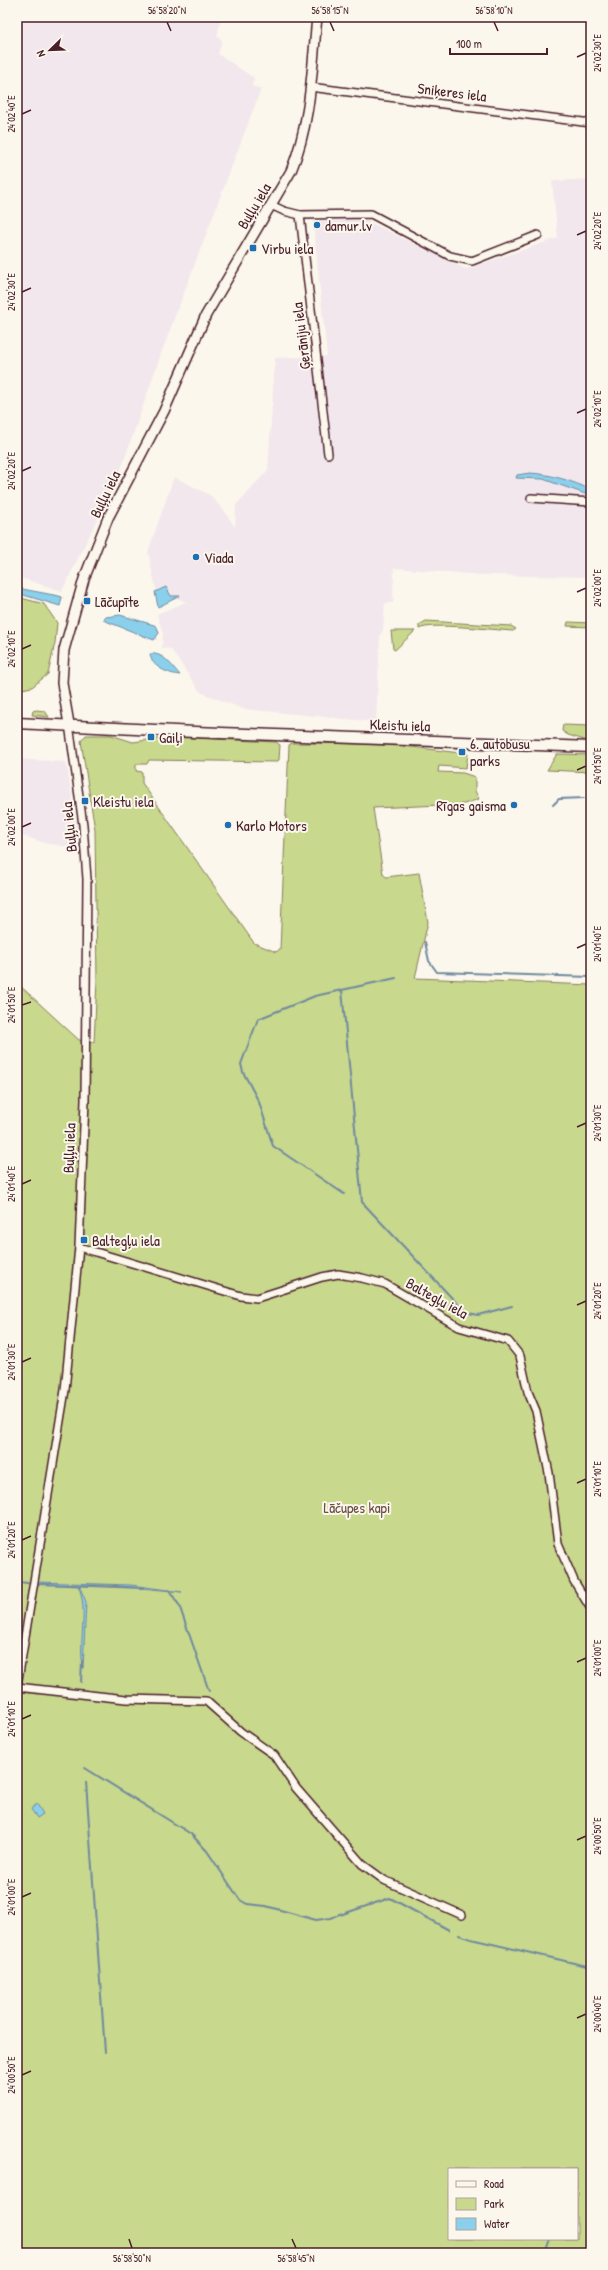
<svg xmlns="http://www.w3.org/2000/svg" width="608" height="2270" viewBox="0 0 608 2270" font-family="'Patrick Hand',sans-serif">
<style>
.built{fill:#f2e7ed}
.green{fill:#c8d88c;stroke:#897c5c;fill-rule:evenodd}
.water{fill:#8ad0ec;stroke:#70899f}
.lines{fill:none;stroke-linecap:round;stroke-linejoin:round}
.stream{stroke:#70899f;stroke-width:2}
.minor-casing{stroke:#4a1f2b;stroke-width:10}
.tertiary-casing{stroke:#4a1f2b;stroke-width:12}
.secondary-casing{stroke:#4a1f2b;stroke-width:13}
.minor{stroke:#fbf7ec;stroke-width:7}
.tertiary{stroke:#fbf7ec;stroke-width:9}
.secondary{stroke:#fbf7ec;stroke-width:10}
.ticks{fill:none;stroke:#4a1f2b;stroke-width:1.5}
.poi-dot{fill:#1f6fb2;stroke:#fbf7ec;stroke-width:1.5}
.labels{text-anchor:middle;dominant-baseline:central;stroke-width:4;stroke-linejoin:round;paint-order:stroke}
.street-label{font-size:15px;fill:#4a1f2b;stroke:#fbf7ec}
.poi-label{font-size:15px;fill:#4a1f2b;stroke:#fbf7ec;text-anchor:start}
.park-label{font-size:15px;fill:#6a4d43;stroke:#fbf7ec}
.neatline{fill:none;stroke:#4a1f2b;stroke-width:1.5}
.ticks-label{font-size:10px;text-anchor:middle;fill:#4a1f2b}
</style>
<rect width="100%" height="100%" fill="#fbf7ec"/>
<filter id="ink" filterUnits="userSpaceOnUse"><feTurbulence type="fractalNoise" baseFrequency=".025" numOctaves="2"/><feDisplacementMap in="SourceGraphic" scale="8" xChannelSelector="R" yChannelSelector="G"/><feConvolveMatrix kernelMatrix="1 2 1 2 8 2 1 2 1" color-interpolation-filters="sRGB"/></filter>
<g filter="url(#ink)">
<g class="built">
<path d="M 17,17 L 221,17 L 217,36 L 222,40 L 218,54 L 254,78 L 252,86 L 261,89 L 162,351 L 119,475 L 62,591 L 17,577 Z"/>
<path d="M 591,179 L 591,577 L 482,575 L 394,568 L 393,603 L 385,603 L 383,630 L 380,635 L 376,722 L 243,709 L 200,692 L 171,649 L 162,648 L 163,633 L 157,614 L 186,602 L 156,589 L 148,552 L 174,477 L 210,495 L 225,512 L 235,527 L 236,505 L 268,470 L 275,358 L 327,356 L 313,221 L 361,218 L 466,269 L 558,238 L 552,181 Z"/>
<path d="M 17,759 L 66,762 L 76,821 L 78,821 L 80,829 L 80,848 L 48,844 L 17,834 Z"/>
</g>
<g class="green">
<path d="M 17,597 L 44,604 L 57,623 L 55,643 L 48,674 L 32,687 L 17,690 Z"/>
<path d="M 426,621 L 511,626 L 516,629 L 513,631 C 495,630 430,622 419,629 L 419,625 Z"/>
<path d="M 568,622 L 591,623 L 591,627 L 567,626 Z"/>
<path d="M 391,631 L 415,631 L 395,650 L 393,649 Z"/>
<path d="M 36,710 L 45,711 L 49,717 L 32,715 L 33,711 Z"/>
<path d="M 563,725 L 591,726 L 591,742 L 568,735 L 562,731 Z"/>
<path d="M 86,735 L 111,735 L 133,742 L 171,737 L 276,742 L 280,745 L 279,760 L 276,762 L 149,760 L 147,764 L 136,764 L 136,771 L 142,772 L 142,783 L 254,943 L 276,952 L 280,949 L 289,745 L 292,743 L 387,744 L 468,754 L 466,768 L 439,766 L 438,772 L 463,773 L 475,777 L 475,791 L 479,799 L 464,804 L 373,808 L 383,874 L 386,877 L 419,873 L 428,922 L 415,978 L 591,985 L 591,2253 L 17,2253 L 17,983 L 79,1040 L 94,1042 L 97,981 L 95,830 L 81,741 ZM 449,2169 L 577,2169 L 577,2239 L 449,2239 Z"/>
<path d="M 557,754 L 591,755 L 591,772 L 547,770 Z"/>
</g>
<g class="water">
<path d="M 530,473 C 550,474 573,481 591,490 L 591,496 L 543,479 L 516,478 L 517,475 Z"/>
<path d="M 166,587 L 171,596 L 180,596 L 158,607 L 155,592 Z"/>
<path d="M 17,588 L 59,596 L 62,597 L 60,606 L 17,593 Z"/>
<path d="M 120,615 L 154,625 L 157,627 L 159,633 L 154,640 L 103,620 L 106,617 Z"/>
<path d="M 150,654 C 163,652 172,666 180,675 C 169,674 151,667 150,654 Z"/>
<path d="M 37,1582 L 131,1585 L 182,1592 L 110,1585 L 79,1585 L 86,1602 L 83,1668 C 78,1640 89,1611 78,1585 L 36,1584 Z"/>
<path d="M 37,1804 L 43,1814 L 37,1818 L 31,1809 Z"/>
</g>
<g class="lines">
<g class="stream">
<path d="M 553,805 L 559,799 L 584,798"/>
<path d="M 425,942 L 429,961 L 437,972 L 591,977"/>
<path d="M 342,990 L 362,1202 L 465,1312 L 478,1315 L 512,1306"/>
<path d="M 590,990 L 591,990"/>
<path d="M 344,1194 L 273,1146 L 259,1102 L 243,1072 L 241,1064 L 258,1019 L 315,996 L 396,978"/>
<path d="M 17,1582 L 28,1583"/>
<path d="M 40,1584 L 143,1588"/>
<path d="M 169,1590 L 179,1605 L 209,1691"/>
<path d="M 81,1682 L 82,1661"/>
<path d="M 85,1768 L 191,1834 L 207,1851 L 240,1900 L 247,1904 L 266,1906 L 316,1920 L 331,1918 L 390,1898 L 449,1930"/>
<path d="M 86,1782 L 105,2052"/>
<path d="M 459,1935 L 471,1939 L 591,1967"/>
<path d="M 545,2253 L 550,2239"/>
</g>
<g class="minor-casing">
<g id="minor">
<path d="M 310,87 L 591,123"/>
<path d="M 271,205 L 284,211 L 300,215 L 371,214 L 450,256 L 472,261 L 538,235"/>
<path d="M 300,215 L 328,454"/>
<path d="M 531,498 L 591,502"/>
<path d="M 79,1247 L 241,1296 L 257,1298 L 322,1277 L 338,1274 L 362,1278 L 385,1284 L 459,1327 L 508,1341 L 520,1356 L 528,1392 L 536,1411 L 549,1473 L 558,1544 L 574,1581 L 591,1609"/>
<path d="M 17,1686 L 65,1390 L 79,1247 L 85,1101 L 87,879 L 83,825 L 69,724"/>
<path d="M 17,1687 L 126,1699 L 206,1701 L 241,1732 L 274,1755 L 296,1788 L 362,1864 L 384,1880 L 462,1915"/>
</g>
</g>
<g class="tertiary-casing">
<path id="tertiary" d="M 69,724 L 62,683 L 64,650 L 84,579 L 108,518 L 164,411 L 206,315 L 291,171 C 311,123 312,68 317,17"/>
</g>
<g class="secondary-casing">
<path id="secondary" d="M 17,723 L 195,732 L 591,747"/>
</g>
<use href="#minor" class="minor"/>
<use href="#tertiary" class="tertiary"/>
<use href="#secondary" class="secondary"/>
</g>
</g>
<path class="ticks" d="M 167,22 L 171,31M 330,22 L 334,31M 494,22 L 498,31M 577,57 L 586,53M 22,114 L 31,110M 577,235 L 586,231M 22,292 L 31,288M 577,413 L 586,409M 22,471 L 31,467M 577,592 L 586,588M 22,649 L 31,645M 577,770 L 586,766M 22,827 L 31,823M 577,948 L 586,944M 22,1005 L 31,1002M 577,1127 L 586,1123M 22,1184 L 31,1180M 577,1305 L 586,1301M 22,1362 L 31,1358M 577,1483 L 586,1479M 22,1540 L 31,1536M 577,1662 L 586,1658M 22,1719 L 31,1715M 577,1840 L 586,1836M 22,1897 L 31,1893M 577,2018 L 586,2014M 22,2075 L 31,2071M 129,2239 L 132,2248M 292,2239 L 296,2248"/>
<g class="poi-dot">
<circle cx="317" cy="225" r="4"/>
<rect x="249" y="244" width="8" height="8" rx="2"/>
<circle cx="196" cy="557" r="4"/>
<rect x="83" y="597" width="8" height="8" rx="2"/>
<rect x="147" y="733" width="8" height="8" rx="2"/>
<rect x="458" y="748" width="8" height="8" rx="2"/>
<rect x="81" y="797" width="8" height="8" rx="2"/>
<circle cx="514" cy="805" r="4"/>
<circle cx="228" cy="825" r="4"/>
<rect x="80" y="1236" width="8" height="8" rx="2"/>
</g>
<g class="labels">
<g class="street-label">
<text transform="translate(452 92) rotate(7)">Sniķeres iela</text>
<text transform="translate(254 206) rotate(-59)">Buļļu iela</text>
<text transform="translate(301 336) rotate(-97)">Ģerāniju iela</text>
<text transform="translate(105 494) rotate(-64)">Buļļu iela</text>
<text transform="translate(400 725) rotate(2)">Kleistu iela</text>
<text transform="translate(69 827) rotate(-96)">Buļļu iela</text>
<text transform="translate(69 1148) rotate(-88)">Buļļu iela</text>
<text transform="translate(437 1298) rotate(29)">Baltegļu iela</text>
</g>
<g class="poi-label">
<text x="325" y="225">damur.lv</text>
<text x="261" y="248">Virbu iela</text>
<text x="204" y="557">Viada</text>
<text x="95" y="601">Lāčupīte</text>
<text x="159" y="737">Gaiļi</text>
<text x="470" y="743">6. autobusu<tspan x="470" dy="17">parks</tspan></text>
<text x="93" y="801">Kleistu iela</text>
<text x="506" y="805" text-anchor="end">Rīgas gaisma</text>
<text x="236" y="825">Karlo Motors</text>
<text x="92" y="1240">Baltegļu iela</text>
</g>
<g class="park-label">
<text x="357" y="1507">Lāčupes kapi</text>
</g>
</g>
<rect width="608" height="2270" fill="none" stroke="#fbf7ec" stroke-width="44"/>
<rect x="448" y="2168" width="130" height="72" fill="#fbf7ec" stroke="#b4a19f"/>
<rect x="456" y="2181" width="20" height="6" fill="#fbf7ec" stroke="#b4a19f"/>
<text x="484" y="2188" font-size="12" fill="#4a1f2b">Road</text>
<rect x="456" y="2198" width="20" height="12" fill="#c8d88c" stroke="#b4a19f"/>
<text x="484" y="2208" font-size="12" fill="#4a1f2b">Park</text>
<rect x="456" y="2218" width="20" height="12" fill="#8ad0ec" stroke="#b4a19f"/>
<text x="484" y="2228" font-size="12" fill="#4a1f2b">Water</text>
<g transform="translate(50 50) rotate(247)" stroke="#fbf7ec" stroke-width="3" paint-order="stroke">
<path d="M0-3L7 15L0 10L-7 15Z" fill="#4a1f2b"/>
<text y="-6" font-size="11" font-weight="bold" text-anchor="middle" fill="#4a1f2b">N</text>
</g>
<path d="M450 48v6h97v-6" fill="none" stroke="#4a1f2b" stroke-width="2"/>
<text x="456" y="48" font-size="12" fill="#4a1f2b" stroke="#fbf7ec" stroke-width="3" paint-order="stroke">100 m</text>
<rect x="22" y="22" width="564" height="2226" class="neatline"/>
<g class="ticks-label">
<text x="167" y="14">56°58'20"N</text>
<text x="330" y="14">56°58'15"N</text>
<text x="494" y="14">56°58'10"N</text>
<text transform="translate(597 53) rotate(-90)" y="4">24°02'30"E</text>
<text transform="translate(11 114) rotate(-90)" y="4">24°02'40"E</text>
<text transform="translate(597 231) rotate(-90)" y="4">24°02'20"E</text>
<text transform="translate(11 292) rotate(-90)" y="4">24°02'30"E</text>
<text transform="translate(597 409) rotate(-90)" y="4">24°02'10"E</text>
<text transform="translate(11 471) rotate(-90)" y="4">24°02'20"E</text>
<text transform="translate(597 588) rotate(-90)" y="4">24°02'00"E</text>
<text transform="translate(11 649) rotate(-90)" y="4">24°02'10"E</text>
<text transform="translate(597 766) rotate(-90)" y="4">24°01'50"E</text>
<text transform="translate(11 827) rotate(-90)" y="4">24°02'00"E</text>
<text transform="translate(597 944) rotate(-90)" y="4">24°01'40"E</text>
<text transform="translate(11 1005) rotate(-90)" y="4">24°01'50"E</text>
<text transform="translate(597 1123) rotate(-90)" y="4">24°01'30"E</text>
<text transform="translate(11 1184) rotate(-90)" y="4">24°01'40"E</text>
<text transform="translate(597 1301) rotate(-90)" y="4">24°01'20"E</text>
<text transform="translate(11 1362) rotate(-90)" y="4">24°01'30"E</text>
<text transform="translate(597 1479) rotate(-90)" y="4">24°01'10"E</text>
<text transform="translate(11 1540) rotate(-90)" y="4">24°01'20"E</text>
<text transform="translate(597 1658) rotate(-90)" y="4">24°01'00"E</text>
<text transform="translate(11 1719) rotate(-90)" y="4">24°01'10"E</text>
<text transform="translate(597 1836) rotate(-90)" y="4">24°00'50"E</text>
<text transform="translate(11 1897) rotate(-90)" y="4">24°01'00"E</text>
<text transform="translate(597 2014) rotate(-90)" y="4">24°00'40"E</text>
<text transform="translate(11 2075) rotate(-90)" y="4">24°00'50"E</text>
<text x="132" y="2262">56°58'50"N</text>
<text x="296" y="2262">56°58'45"N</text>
</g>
</svg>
